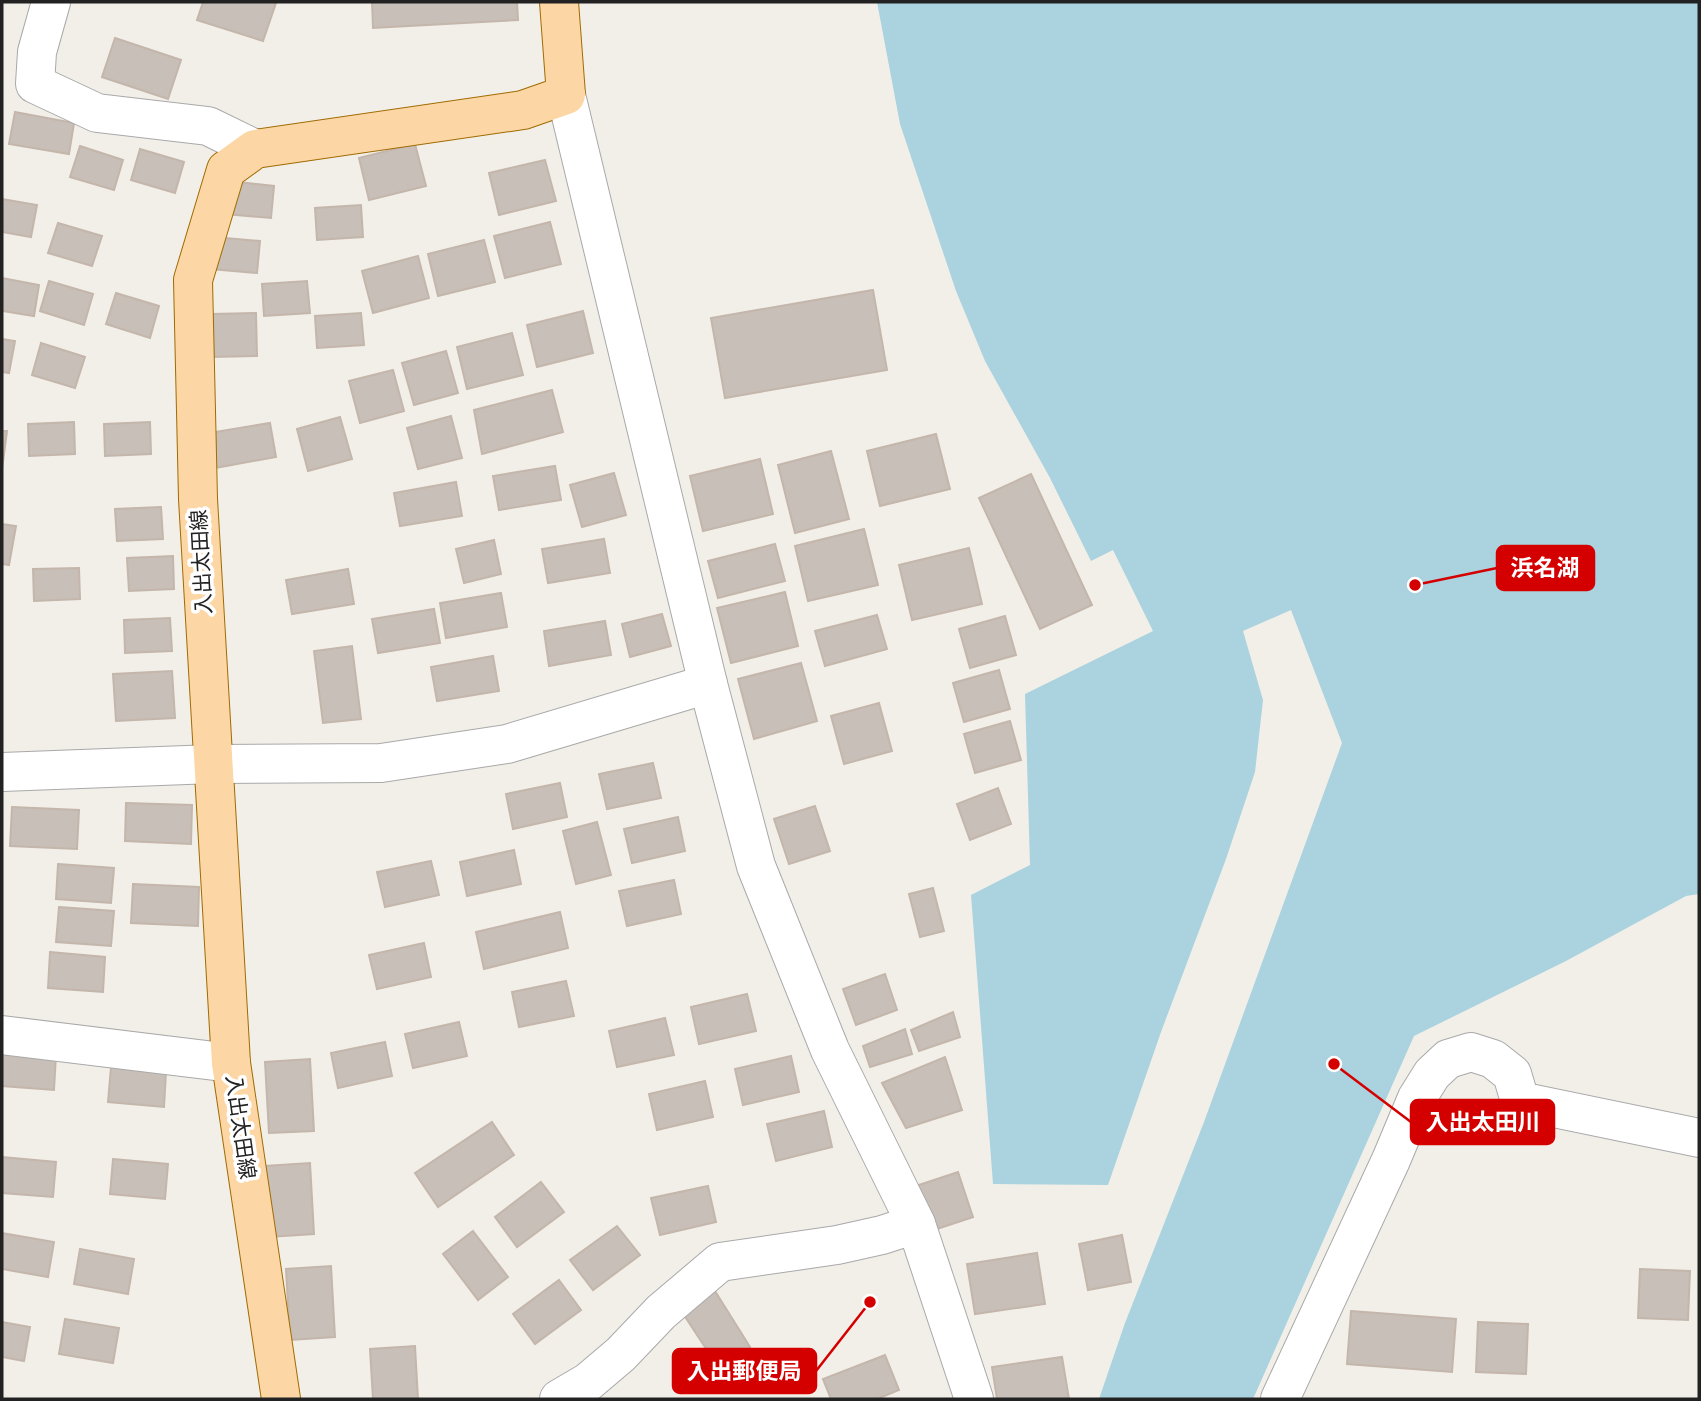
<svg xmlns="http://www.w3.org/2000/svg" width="1701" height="1401" viewBox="0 0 1701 1401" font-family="'PT Sans Narrow','Noto Sans JP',sans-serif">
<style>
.water{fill:#aad3df}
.building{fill:#c7bfb8;stroke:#c4b6ab;stroke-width:2}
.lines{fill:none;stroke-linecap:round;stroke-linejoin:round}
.minor-casing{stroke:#a9a9a9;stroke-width:40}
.major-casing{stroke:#a06b00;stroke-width:40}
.minor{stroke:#fff;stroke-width:38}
.major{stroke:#fcd6a4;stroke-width:38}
.labels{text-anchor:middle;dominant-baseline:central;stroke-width:7;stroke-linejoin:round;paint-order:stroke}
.street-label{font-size:21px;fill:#222;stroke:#fff}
.leader{fill:none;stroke:#d40000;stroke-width:2.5}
.callout-dot{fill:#d40000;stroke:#fff;stroke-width:2.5}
.callout{fill:#d40000;stroke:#d40000;stroke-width:2.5}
.callout-label{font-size:23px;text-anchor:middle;font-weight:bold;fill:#fff}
</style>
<rect width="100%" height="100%" fill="#f2efe9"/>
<path class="water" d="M 877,2 L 1699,2 L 1699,894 L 1686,896 L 1566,961 L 1414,1036 L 1253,1399 L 1099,1399 L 1125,1323 L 1204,1122 L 1342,743 L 1291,610 L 1243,631 L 1263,700 L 1255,772 L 1226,859 L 1161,1032 L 1108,1185 L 993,1184 L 971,895 L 1030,865 L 1025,694 L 1153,631 L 1113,550 L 1091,561 L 1050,478 L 985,361 L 956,291 L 900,124 Z"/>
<g class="building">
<path d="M 203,2 L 273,2 L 276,3 L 263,41 L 197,20 Z"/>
<path d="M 372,2 L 517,2 L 518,20 L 373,28 Z"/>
<path d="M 115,38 L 181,60 L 168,99 L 102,77 Z"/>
<path d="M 15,112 L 74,123 L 69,154 L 9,144 Z"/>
<path d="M 415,144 L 426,186 L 369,200 L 359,158 Z"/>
<path d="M 80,146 L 123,160 L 114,190 L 70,177 Z"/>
<path d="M 140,149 L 184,162 L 175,193 L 131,180 Z"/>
<path d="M 545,160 L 556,201 L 499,215 L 489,173 Z"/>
<path d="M 229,181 L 274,186 L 271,218 L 225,214 Z"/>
<path d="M 2,199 L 37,205 L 31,237 L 2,232 Z"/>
<path d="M 361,205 L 363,237 L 317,240 L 315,208 Z"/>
<path d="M 550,222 L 561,264 L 505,278 L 494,236 Z"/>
<path d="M 58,223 L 102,236 L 92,266 L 48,253 Z"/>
<path d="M 214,237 L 260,241 L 257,273 L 211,269 Z"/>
<path d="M 484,240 L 495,282 L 438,296 L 428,254 Z"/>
<path d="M 418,256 L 429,298 L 373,313 L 362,271 Z"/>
<path d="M 2,278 L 39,285 L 34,316 L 2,311 Z"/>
<path d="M 49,281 L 93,294 L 84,325 L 40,311 Z"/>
<path d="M 307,281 L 310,313 L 264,316 L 262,284 Z"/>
<path d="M 873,290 L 887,370 L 725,398 L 711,318 Z"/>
<path d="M 116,293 L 159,306 L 150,338 L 106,324 Z"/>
<path d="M 583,311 L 593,353 L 537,367 L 527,325 Z"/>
<path d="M 256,313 L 257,356 L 212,357 L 211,314 Z"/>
<path d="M 361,313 L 364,345 L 317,348 L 315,316 Z"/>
<path d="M 512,333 L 523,375 L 467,389 L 457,347 Z"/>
<path d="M 2,339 L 15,341 L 9,373 L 2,372 Z"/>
<path d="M 41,343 L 85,357 L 75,388 L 32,375 Z"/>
<path d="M 446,351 L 458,393 L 414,405 L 402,363 Z"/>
<path d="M 393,370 L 404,411 L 360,423 L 349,381 Z"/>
<path d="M 552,390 L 563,432 L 482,454 L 474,410 Z"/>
<path d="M 451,416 L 462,458 L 418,469 L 407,428 Z"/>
<path d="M 340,417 L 352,459 L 308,471 L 297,429 Z"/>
<path d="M 74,422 L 75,454 L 29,456 L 28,424 Z"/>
<path d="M 150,422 L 151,454 L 105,456 L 104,424 Z"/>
<path d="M 270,423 L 276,457 L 215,468 L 209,433 Z"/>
<path d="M 2,431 L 7,431 L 2,469 Z"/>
<path d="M 936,434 L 950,489 L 880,506 L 867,451 Z"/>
<path d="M 831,451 L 849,519 L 795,533 L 778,465 Z"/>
<path d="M 760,459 L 773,514 L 703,531 L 690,476 Z"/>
<path d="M 555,466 L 561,500 L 499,510 L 493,476 Z"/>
<path d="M 614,473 L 626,515 L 582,527 L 570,485 Z"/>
<path d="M 1031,474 L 1092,605 L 1040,629 L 979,498 Z"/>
<path d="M 456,482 L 462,516 L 400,526 L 394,493 Z"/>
<path d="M 161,507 L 163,539 L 117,541 L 115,509 Z"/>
<path d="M 2,524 L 16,526 L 9,565 L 2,564 Z"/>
<path d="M 864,529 L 878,585 L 808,601 L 795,546 Z"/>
<path d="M 604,539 L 610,573 L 548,583 L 542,549 Z"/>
<path d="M 494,540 L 501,574 L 464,583 L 456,549 Z"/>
<path d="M 775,544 L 785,581 L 718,598 L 708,561 Z"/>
<path d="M 969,548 L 982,604 L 912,620 L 899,565 Z"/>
<path d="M 173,556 L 174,589 L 129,591 L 127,558 Z"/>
<path d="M 79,568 L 80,599 L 34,601 L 33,569 Z"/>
<path d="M 348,569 L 354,604 L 292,614 L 286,580 Z"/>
<path d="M 785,592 L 798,646 L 731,663 L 717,608 Z"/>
<path d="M 501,593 L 507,627 L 446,638 L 440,603 Z"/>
<path d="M 434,609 L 440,643 L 378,653 L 372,619 Z"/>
<path d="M 662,614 L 671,646 L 630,657 L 622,624 Z"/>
<path d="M 877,615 L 887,649 L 825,666 L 815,631 Z"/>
<path d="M 1005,616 L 1016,655 L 970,668 L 959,629 Z"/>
<path d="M 170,618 L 172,651 L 125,653 L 124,620 Z"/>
<path d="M 605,621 L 611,655 L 549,666 L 544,631 Z"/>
<path d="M 352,646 L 361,719 L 323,723 L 314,651 Z"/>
<path d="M 493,656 L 499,691 L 437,701 L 431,667 Z"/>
<path d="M 801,663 L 817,721 L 754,739 L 738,679 Z"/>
<path d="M 999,670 L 1010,709 L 964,722 L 953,683 Z"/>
<path d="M 172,671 L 175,718 L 116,721 L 113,674 Z"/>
<path d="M 879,703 L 892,751 L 844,764 L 831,716 Z"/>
<path d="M 1010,721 L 1021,760 L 975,773 L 964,734 Z"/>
<path d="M 653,763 L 661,798 L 607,809 L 599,774 Z"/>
<path d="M 560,783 L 567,817 L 513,829 L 506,794 Z"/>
<path d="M 998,788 L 1011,824 L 970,840 L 957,804 Z"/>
<path d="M 126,803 L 192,805 L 191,844 L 125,841 Z"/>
<path d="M 815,806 L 830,851 L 789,864 L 774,819 Z"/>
<path d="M 12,807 L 79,810 L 77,849 L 10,846 Z"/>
<path d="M 678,817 L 685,851 L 632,863 L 624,829 Z"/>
<path d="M 597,822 L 611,875 L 576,884 L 563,831 Z"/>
<path d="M 514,850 L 521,884 L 467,896 L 460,862 Z"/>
<path d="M 431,861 L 439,895 L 385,907 L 377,872 Z"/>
<path d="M 58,864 L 114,868 L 111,903 L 56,899 Z"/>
<path d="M 674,880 L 681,914 L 627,926 L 619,891 Z"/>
<path d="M 133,884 L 199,887 L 198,926 L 131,923 Z"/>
<path d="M 933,888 L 944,931 L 920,937 L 909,894 Z"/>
<path d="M 59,907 L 114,911 L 111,946 L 56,942 Z"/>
<path d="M 560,912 L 568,948 L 484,969 L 476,932 Z"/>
<path d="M 424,943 L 431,977 L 377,989 L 369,955 Z"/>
<path d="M 50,952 L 105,957 L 103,992 L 48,988 Z"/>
<path d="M 885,974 L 897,1010 L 856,1025 L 843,989 Z"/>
<path d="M 566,981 L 574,1016 L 519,1027 L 512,992 Z"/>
<path d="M 747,994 L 756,1031 L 699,1044 L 691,1007 Z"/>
<path d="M 953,1012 L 960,1037 L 919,1051 L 911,1030 Z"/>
<path d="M 665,1018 L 674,1055 L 617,1067 L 609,1031 Z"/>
<path d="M 459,1022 L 467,1056 L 413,1068 L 405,1034 Z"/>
<path d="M 905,1029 L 912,1054 L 870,1067 L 863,1046 Z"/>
<path d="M 385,1042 L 392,1076 L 338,1088 L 331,1053 Z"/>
<path d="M 2,1051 L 56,1055 L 54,1090 L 2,1086 Z"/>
<path d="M 791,1056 L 799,1092 L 743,1105 L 735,1069 Z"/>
<path d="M 945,1057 L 962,1110 L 906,1128 L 882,1083 Z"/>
<path d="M 310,1059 L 314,1131 L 269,1133 L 265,1062 Z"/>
<path d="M 111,1067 L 166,1072 L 164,1107 L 108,1102 Z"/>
<path d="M 705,1081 L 713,1117 L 657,1130 L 649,1094 Z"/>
<path d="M 824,1111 L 832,1147 L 776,1161 L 767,1124 Z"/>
<path d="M 492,1122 L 514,1155 L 438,1207 L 415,1173 Z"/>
<path d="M 2,1157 L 56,1162 L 53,1197 L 2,1193 Z"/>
<path d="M 113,1159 L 168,1164 L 165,1199 L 110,1194 Z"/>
<path d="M 310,1163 L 314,1234 L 269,1237 L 265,1166 Z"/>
<path d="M 958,1172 L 973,1217 L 931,1231 L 916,1186 Z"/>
<path d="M 541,1182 L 564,1212 L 517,1247 L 495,1217 Z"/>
<path d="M 708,1186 L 716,1222 L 660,1235 L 651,1198 Z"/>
<path d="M 617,1226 L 640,1255 L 593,1290 L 570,1260 Z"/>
<path d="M 473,1231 L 508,1277 L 478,1300 L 443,1254 Z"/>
<path d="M 2,1233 L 54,1242 L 48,1277 L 2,1269 Z"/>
<path d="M 1122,1235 L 1131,1282 L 1088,1290 L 1079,1244 Z"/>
<path d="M 80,1249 L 134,1259 L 128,1294 L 74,1284 Z"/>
<path d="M 1037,1253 L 1045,1304 L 975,1314 L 967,1264 Z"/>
<path d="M 331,1266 L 335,1337 L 290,1340 L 286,1269 Z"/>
<path d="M 1640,1269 L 1690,1271 L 1688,1320 L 1638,1318 Z"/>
<path d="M 559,1280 L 581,1310 L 535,1344 L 513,1314 Z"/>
<path d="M 715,1291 L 750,1347 L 718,1367 L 682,1312 Z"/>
<path d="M 1351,1311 L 1456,1319 L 1452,1372 L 1347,1364 Z"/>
<path d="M 65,1319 L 119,1328 L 113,1363 L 59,1354 Z"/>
<path d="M 2,1322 L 30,1327 L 24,1361 L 2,1357 Z"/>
<path d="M 1478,1322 L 1528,1324 L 1526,1374 L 1476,1372 Z"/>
<path d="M 415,1346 L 418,1399 L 373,1399 L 370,1349 Z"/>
<path d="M 885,1355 L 899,1390 L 877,1399 L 831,1399 L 823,1379 Z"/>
<path d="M 1062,1357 L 1069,1399 L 997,1399 L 992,1367 Z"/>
</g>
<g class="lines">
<g class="minor-casing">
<g id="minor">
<path d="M 51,2 L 37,52 L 35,84 L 97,113 L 208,126 L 255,149"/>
<path d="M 566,95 L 708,684 L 756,866 L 830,1050 L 916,1224 L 974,1399"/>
<path d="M 2,772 L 213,764 L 381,763 L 507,744 L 708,684"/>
<path d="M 2,1035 L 231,1063"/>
<path d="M 559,1399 L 588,1382 L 621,1354 L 661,1312 L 720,1262 L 837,1245 L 882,1235 L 916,1224"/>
<path d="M 1280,1399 L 1391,1160 L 1417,1098 L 1432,1074 L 1448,1059 L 1471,1052 L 1493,1059 L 1512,1074 L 1520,1101 L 1699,1138"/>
</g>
</g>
<g class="major-casing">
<path id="major" d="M 281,1399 L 231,1063 L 198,499 L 193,280 L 226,170 L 255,149 L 523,110 L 566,95 L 559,2"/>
</g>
<use href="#minor" class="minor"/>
<use href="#major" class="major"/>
</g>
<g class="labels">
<g class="street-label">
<text transform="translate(201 562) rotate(-93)">入出太田線</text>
<text transform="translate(241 1127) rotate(82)">入出太田線</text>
</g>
</g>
<path class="leader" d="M1415 585L1497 568M1334 1064L1411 1122M870 1302L816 1371"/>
<g class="callout-dot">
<circle cx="1415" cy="585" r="7"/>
<circle cx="1334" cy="1064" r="7"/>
<circle cx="870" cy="1302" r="7"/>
</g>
<g class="callout">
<rect x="1497" y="546" width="97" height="44" rx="7"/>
<rect x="1411" y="1100" width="143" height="44" rx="7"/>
<rect x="673" y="1349" width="143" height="44" rx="7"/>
</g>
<g class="callout-label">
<text x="1545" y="576">浜名湖</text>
<text x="1483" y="1130">入出太田川</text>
<text x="744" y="1379">入出郵便局</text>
</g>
<rect width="1701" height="1401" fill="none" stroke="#222222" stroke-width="7"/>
</svg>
